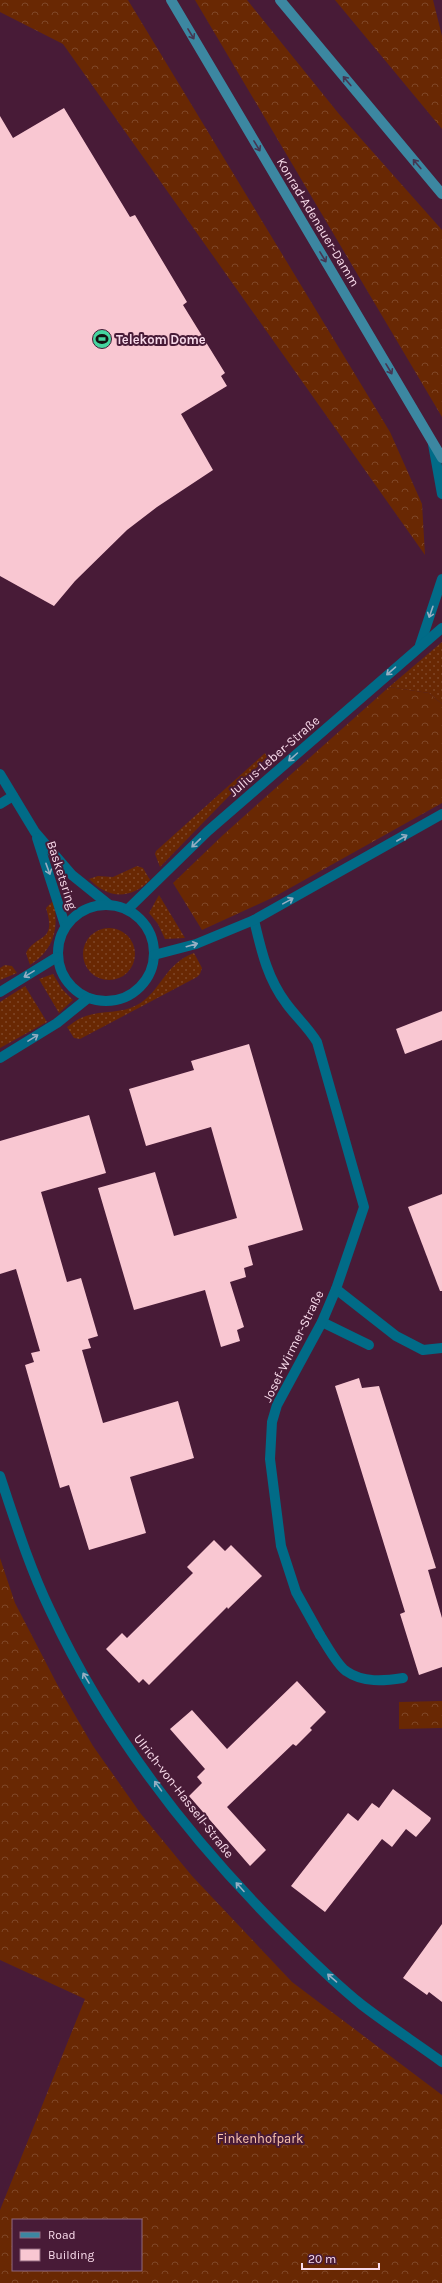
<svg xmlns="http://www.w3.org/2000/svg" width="442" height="2283" viewBox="0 0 442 2283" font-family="Karla,sans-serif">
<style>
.grass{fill:url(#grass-dots)}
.forest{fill:url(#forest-crowns);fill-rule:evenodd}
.building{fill:#f9c7d2}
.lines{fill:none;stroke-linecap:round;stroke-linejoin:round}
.service{stroke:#016b87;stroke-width:10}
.minor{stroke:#016b87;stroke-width:10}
.tertiary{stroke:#016b87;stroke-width:10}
.secondary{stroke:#3c87a1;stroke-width:10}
.oneway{stroke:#453652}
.oneway2{stroke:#96aec3}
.labels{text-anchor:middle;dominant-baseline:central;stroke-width:4;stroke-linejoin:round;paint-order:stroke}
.street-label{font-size:13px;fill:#f9dbeb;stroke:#481b37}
.poi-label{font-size:13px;font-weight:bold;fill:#f9dbeb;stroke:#481b37;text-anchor:start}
.park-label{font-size:13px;fill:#fbc5ae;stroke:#481b37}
</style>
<defs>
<pattern id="grass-dots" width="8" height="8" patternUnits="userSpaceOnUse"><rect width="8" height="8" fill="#692803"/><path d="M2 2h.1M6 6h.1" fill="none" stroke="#7f4728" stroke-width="1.8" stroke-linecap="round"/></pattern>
<pattern id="forest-crowns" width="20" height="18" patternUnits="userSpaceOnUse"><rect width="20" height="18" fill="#692803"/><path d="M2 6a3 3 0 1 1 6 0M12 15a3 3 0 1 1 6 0" fill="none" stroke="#7f4728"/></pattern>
</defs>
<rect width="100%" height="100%" fill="#481b37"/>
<g class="grass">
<path d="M 442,642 L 442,704 L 429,693 L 389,687 Z"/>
<path d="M 265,753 L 267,757 L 160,867 L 155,854 L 156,851 Z"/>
<path d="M 137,866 L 143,868 L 150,880 C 130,900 108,899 89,879 L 98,876 L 113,877 Z"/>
<path d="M 159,895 L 185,938 L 165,939 L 158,924 L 149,913 Z"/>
<path d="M 53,901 C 60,927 54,950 30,965 L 26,953 C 37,933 57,943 46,908 Z"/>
<circle cx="109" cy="954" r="26"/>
<path d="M 194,953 L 202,968 L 200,974 L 197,977 L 80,1039 L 74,1038 L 67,1027 C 73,1023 79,1018 86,1016 C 103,1010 121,1014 137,1005 C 161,992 164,964 194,953 Z"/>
<path d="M 5,965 L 12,966 L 17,973 L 0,980 L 0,968 Z"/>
<path d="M 53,974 L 62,989 L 73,1000 L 59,1013 L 39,979 Z"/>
<path d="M 25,986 L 47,1022 L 0,1048 L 0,1002 Z"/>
</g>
<g class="forest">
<path d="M 0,0 L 128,0 L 390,432 L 422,504 L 425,555 L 63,44 L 0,12 Z"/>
<path d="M 195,0 L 247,0 L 339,114 L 442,230 L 442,417 Z"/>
<path d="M 335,0 L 433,0 L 442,36 L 442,129 Z"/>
<path d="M 389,687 L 429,693 L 442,704 L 442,803 L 274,897 L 202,930 L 173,883 L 223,835 Z"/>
<path d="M 0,1558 L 15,1603 L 58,1686 L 93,1746 L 141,1814 L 192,1876 L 292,1982 L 442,2095 L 442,2283 L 0,2283 L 0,2210 L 85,1999 L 0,1960 ZM 13,2220 L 141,2220 L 141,2270 L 13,2270 Z"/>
<path d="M 442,1701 L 442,1728 L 399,1729 L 399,1702 Z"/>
</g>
<g class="building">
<path d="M 64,108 L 130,217 L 135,215 L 187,302 L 183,305 L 225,373 L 221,376 L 227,386 L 181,414 L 213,470 L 157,507 L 127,530 L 75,581 L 54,606 L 0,576 L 0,116 L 13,138 Z"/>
<path d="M 442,1011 L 442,1040 L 405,1054 L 396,1029 Z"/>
<path d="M 249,1044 L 303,1230 L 248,1246 L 253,1265 L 244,1268 L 246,1277 L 230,1282 L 244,1327 L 237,1330 L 240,1341 L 221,1347 L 205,1290 L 134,1310 L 98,1188 L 155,1172 L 174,1236 L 237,1218 L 211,1127 L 146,1146 L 129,1089 L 194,1070 L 191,1061 Z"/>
<path d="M 89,1115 L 106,1173 L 41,1192 L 67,1282 L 81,1278 L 98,1336 L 88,1339 L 91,1348 L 82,1350 L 103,1423 L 178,1401 L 194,1458 L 130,1477 L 146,1533 L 89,1550 L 69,1485 L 60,1488 L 25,1365 L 34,1362 L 31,1353 L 40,1351 L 16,1269 L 0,1274 L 0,1141 Z"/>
<path d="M 442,1194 L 442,1291 L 440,1291 L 408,1207 Z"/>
<path d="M 359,1378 L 362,1388 L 379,1386 L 436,1568 L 428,1570 L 442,1618 L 442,1667 L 419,1675 L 400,1614 L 405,1612 L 335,1386 Z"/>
<path d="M 214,1540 L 225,1551 L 231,1545 L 262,1576 L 228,1609 L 227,1607 L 149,1685 L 143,1679 L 139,1683 L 106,1649 L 122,1633 L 127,1638 L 193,1573 L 187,1567 Z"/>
<path d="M 297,1681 L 326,1712 L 310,1728 L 312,1730 L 296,1746 L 293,1744 L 227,1807 L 266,1850 L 250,1866 L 189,1796 L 202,1783 L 197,1777 L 205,1769 L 170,1729 L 192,1710 L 227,1749 Z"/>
<path d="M 393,1789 L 431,1818 L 430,1821 L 416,1837 L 406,1829 L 392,1847 L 382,1839 L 325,1912 L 291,1886 L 348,1813 L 358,1821 L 372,1803 L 379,1808 Z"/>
<path d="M 442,1924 L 442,2002 L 429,1992 L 427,1995 L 403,1978 Z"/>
</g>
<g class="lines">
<g class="service">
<path d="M 0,804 L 13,796"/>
<path d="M 336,1289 L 396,1336 L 423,1350 L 442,1348"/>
<path d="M 322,1322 L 369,1345"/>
<path d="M 320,1635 C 326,1644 337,1665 346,1671 C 363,1683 384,1681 403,1678"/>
</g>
<g class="minor">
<path d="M 0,774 L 35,832 L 72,875 L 108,904"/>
<path d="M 37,838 L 65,925"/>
<path d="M 254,920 C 261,949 267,978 286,1003 C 296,1017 308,1027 317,1042 L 364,1207 L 336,1289 L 322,1322 L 277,1405 L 272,1422 L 270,1459 L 281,1546 L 296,1592 L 320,1635"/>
</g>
<g class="tertiary">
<path d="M 433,444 L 442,494"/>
<path d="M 420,645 L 442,579"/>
<circle cx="106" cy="953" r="48"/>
<path d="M 128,909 L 208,831 L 442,628"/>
<path d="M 154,955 L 196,944 L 254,920 L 442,814"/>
<path d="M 0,992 L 57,957"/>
<path d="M 0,1058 L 57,1023 L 88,998"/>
<path d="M 0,1476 C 15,1521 29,1566 50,1610 C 104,1727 186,1834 277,1926 C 304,1953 332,1981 362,2005 C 388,2025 416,2043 442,2062"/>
</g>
<g class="secondary">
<path d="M 171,0 L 442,458"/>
<path d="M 280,0 L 442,194"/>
</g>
</g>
<defs><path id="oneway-shaft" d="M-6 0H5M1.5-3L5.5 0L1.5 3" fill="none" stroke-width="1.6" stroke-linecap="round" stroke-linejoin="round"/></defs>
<g class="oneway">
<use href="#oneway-shaft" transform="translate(191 34) rotate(59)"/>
<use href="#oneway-shaft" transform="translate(347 81) rotate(-130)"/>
<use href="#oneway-shaft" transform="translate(257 146) rotate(59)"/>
<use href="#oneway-shaft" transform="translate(417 164) rotate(-130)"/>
<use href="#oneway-shaft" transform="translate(323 257) rotate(59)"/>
<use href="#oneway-shaft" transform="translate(389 369) rotate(59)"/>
</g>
<g class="oneway2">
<use href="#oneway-shaft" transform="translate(431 612) rotate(109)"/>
<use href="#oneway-shaft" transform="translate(391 671) rotate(139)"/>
<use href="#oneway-shaft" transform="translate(293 757) rotate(138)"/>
<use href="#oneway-shaft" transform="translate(402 838) rotate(-30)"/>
<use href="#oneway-shaft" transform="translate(196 843) rotate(136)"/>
<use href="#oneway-shaft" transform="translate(48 869) rotate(70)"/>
<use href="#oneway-shaft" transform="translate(288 901) rotate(-29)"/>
<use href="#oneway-shaft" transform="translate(192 945) rotate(-16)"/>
<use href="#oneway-shaft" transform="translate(29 974) rotate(149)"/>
<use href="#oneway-shaft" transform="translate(33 1038) rotate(-32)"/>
<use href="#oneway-shaft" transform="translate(86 1678) rotate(-121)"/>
<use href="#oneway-shaft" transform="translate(158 1786) rotate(-126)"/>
<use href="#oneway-shaft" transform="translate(240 1887) rotate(-132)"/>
<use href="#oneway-shaft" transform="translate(332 1978) rotate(-139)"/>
</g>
<defs>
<g id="stadium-disc" transform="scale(1)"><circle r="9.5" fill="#45d49f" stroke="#481b37"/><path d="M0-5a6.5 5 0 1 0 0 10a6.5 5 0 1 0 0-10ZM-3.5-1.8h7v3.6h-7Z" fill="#111"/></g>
</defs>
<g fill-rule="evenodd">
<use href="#stadium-disc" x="102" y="339"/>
</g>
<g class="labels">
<g class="street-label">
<text transform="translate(318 222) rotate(59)">Konrad-Adenauer-Damm</text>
<text transform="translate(274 756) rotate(-41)">Julius-Leber-Straße</text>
<text transform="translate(62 875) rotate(72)">Basketsring</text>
<text transform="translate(293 1346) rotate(-64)">Josef-Wirmer-Straße</text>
<text transform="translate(184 1796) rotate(52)">Ulrich-von-Hassell-Straße</text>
</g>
<g class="poi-label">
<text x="116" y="339">Telekom Dome</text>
</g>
<g class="park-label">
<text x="260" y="2138">Finkenhofpark</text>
</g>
</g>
<rect x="12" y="2219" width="130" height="52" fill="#481b37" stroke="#8f687f"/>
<rect x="20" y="2232" width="20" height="6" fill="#3c87a1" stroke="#8f687f"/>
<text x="48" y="2239" font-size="12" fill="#f9dbeb">Road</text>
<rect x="20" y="2249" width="20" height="12" fill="#f9c7d2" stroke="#8f687f"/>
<text x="48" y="2259" font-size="12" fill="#f9dbeb">Building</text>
<path d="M302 2263v6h77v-6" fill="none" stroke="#f9dbeb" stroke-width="2"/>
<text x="308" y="2263" font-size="12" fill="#f9dbeb" stroke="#481b37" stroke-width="3" paint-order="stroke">20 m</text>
</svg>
